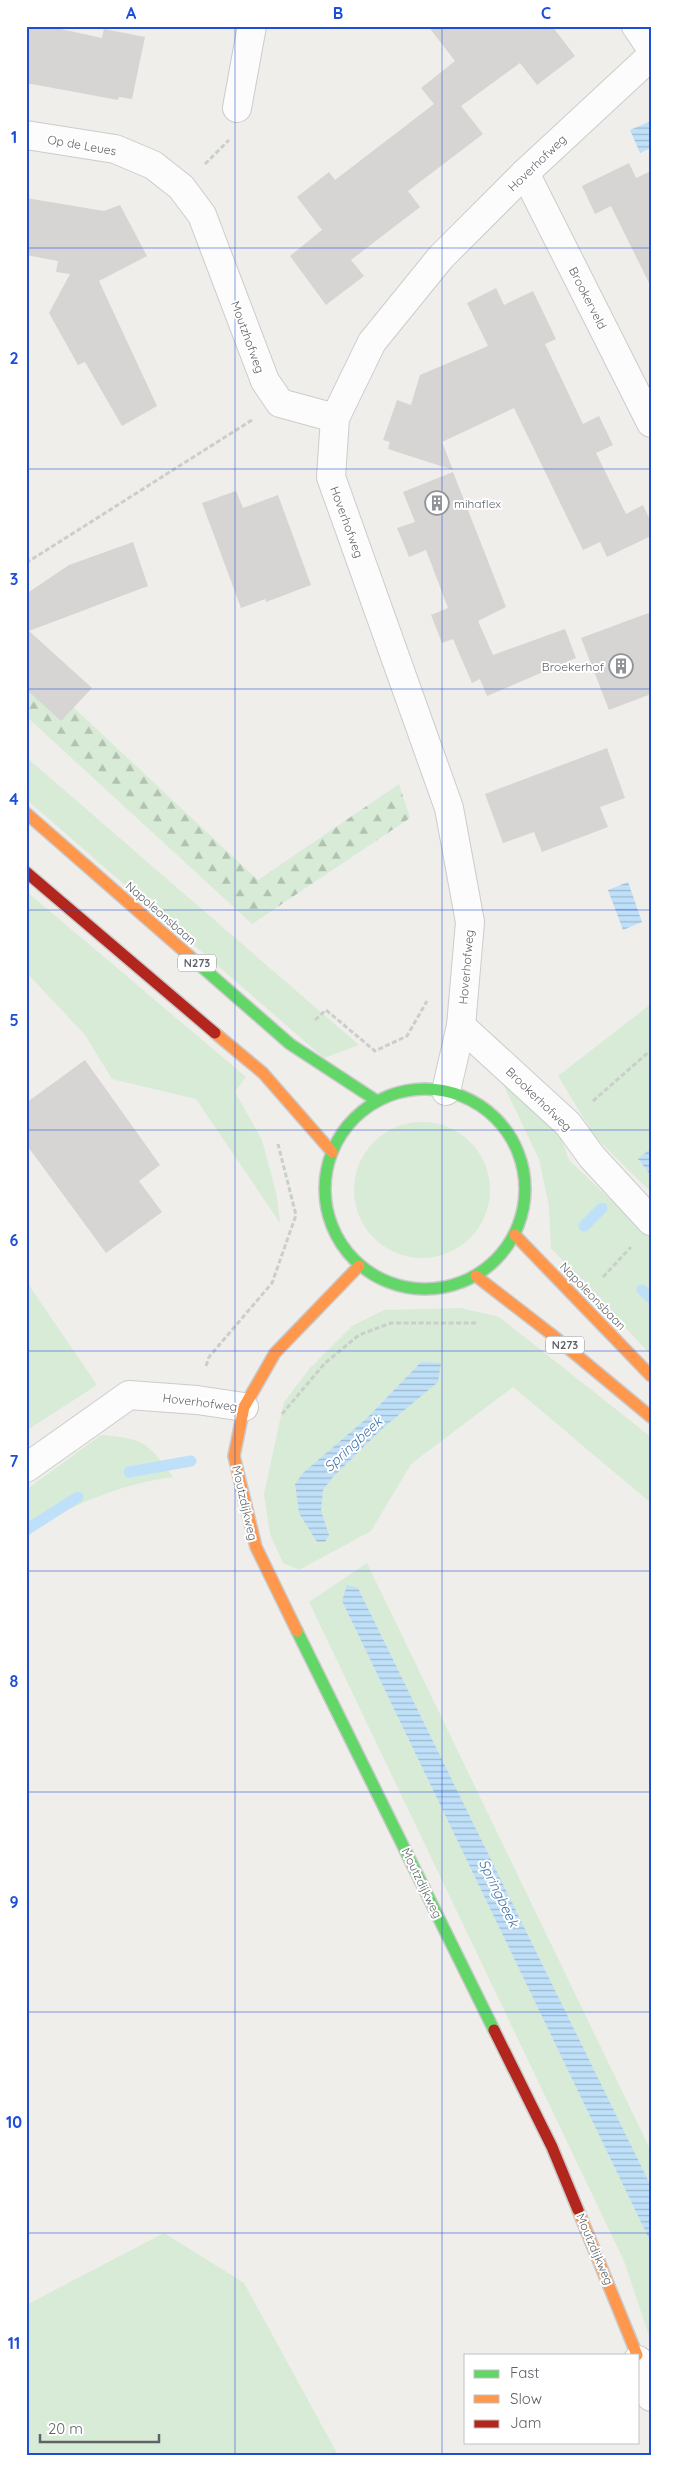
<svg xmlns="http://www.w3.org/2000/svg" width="677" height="2481" viewBox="0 0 677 2481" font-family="Quicksand,sans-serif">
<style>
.grass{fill:#d8ebd6}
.forest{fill:url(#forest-firs)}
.water{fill:url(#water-rules)}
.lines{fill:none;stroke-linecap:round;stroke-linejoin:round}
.stream{stroke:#bfe0f9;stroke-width:11}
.building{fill:#d6d5d3}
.street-casing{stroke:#cbcccc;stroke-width:30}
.fast-casing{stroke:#cacacb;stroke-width:14}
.slow-casing{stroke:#cacacb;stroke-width:14}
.jam-casing{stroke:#cacacb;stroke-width:14}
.path{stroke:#cacfcc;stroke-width:3;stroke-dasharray:5 2.5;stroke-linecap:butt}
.street{stroke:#fdfcfc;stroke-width:28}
.fast{stroke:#63d668;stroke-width:11}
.slow{stroke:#ff974d;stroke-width:11}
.jam{stroke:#b3261e;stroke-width:11}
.grid{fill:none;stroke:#1d4ed8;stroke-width:1;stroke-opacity:0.55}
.labels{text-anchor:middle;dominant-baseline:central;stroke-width:4;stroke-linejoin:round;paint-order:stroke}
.shield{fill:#fff;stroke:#8f9295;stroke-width:1}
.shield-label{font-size:11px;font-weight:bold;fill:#5f6368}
.street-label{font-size:12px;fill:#5f6368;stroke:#fff}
.poi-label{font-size:12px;fill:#5f6368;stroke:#fff;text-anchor:start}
.water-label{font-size:14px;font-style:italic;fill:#4174aa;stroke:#fff}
.neatline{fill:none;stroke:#1d4ed8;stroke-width:2}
.grid-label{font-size:16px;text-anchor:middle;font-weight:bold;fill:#1d4ed8}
</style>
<defs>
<pattern id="forest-firs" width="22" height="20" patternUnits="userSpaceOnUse" patternTransform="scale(1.25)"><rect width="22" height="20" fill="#d8ebd6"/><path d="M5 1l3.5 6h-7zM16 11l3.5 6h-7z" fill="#b2c2b1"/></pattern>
<pattern id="water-rules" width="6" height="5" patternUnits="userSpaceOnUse" patternTransform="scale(1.25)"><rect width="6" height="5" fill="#bfe0f9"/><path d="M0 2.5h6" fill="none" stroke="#9eb9cd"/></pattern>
</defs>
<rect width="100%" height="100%" fill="#efeeea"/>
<g class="grass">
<path d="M 26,757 L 359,1045 L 324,1058 L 26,799 Z"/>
<path d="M 26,891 L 246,1077 L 235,1092 L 262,1140 L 276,1192 L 280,1223 L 196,1099 L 112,1079 L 85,1035 L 26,972 Z"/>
<path d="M 651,1004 L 651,1148 L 638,1160 L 651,1176 L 651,1192 L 596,1138 L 558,1076 Z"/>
<path d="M 502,1082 L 559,1132 L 569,1160 L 651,1238 L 651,1355 L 551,1248 L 549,1206 L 539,1159 Z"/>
<circle cx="422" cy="1190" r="68"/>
<path d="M 26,1281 L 97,1385 L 26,1431 Z"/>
<path d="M 461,1308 L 499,1317 L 651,1437 L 651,1503 L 513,1387 L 411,1464 L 371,1531 L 299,1570 L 283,1563 L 270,1534 L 264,1494 L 284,1402 L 310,1368 L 352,1326 L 384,1310 Z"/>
<path d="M 101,1435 C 146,1439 147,1442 173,1477 C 121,1484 70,1505 26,1533 L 26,1490 Z"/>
<path d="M 367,1563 L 651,2151 L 651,2186 L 358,1588 L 342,1601 L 651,2243 L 651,2342 L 624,2261 L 309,1602 Z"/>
<path d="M 164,2233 L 244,2283 L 338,2455 L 26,2455 L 26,2305 Z"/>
</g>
<path class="forest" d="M 26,663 L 258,880 L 399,784 L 410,818 L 252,924 L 26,716 Z"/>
<g class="water">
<path d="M 651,121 L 651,148 L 640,153 L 630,130 Z"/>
<path d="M 628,882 L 642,922 L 623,930 L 608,890 Z"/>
<path d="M 651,1148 L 651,1176 L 638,1159 Z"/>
<path d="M 421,1362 L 441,1363 L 438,1382 L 383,1428 L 333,1477 L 323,1490 L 321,1511 L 329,1535 L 325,1542 L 317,1542 L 299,1513 L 295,1484 L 303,1473 L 367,1418 Z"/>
<path d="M 347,1585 L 358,1588 L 651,2186 L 651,2243 L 342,1601 Z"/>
</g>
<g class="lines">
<g class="stream">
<path d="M 584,1226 L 602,1208"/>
<path d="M 642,1290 L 651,1298"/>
<path d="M 129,1472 L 191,1461"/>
<path d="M 26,1530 L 78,1497"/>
</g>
</g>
<g class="building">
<path d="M 26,26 L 47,26 L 102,38 L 104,29 L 145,37 L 132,99 L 119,97 L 118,100 L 26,83 Z"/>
<path d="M 428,26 L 552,26 L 575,56 L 537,85 L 520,63 L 461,106 L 483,134 L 408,191 L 420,207 L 351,260 L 364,276 L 326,305 L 290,256 L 322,230 L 297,197 L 329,172 L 335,180 L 434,104 L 421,88 L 455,61 Z"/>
<path d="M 629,163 L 636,178 L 651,171 L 651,287 L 611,206 L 595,214 L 582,186 Z"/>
<path d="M 26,198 L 104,211 L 120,205 L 147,256 L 99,281 L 157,406 L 122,426 L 85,362 L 78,365 L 49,313 L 70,274 L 56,272 L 58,261 L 26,255 Z"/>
<path d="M 496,288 L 504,305 L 533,291 L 556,339 L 545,344 L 583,424 L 599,416 L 613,445 L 596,453 L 626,514 L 643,505 L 651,522 L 651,536 L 607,557 L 600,542 L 583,550 L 514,408 L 442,442 L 453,470 L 388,449 L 390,442 L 383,440 L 397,400 L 411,405 L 420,375 L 488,346 L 467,303 Z"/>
<path d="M 453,472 L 506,607 L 478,621 L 493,655 L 565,629 L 576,658 L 487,696 L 480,679 L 472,683 L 453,639 L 442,643 L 431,615 L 448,608 L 426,550 L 409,557 L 397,528 L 415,522 L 403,492 Z"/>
<path d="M 236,491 L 243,508 L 278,495 L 311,585 L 266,602 L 265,599 L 241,608 L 202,503 Z"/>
<path d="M 133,542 L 148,586 L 29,631 L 92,688 L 61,721 L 26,689 L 26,594 L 69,565 Z"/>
<path d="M 651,612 L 651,694 L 609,710 L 581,638 Z"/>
<path d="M 607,748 L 625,798 L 600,807 L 608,827 L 542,852 L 534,832 L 503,843 L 485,794 Z"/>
<path d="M 85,1060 L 160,1165 L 139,1181 L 162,1212 L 106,1253 L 26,1144 L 26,1103 Z"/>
</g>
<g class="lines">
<g class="street-casing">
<g id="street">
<path d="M 636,26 L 651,48"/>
<path d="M 237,108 L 252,26"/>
<path d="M 26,135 L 115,149 L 153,165 L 181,187 L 202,215 L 265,381 L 280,403 L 335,418"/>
<path d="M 525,173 L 651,423"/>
<path d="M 461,1026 L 568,1124 L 592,1157 L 651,1221"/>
<path d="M 446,1091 L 461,1026 L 470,922 L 449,808 L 331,477 L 335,418 L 372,342 L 441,257 L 525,173 L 651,56"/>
<path d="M 26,1468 L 129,1395 L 197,1400 L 244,1407"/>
<path d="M 638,2360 L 651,2397"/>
</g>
</g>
<g class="fast-casing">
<g id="fast">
<path d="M 194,960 L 290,1044 L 377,1101"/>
<circle cx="425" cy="1189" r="100"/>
<path d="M 297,1631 L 494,2030"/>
</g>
</g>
<g class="slow-casing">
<g id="slow">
<path d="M 26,813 L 194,960"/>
<path d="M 215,1033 L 263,1073 L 332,1152"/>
<path d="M 515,1235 L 651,1376"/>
<path d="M 476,1276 L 551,1334 L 651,1417"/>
<path d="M 297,1631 L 256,1547 L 234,1456 L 244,1407 L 275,1353 L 359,1266"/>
<path d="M 578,2210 L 637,2355"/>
</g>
</g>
<g class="jam-casing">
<g id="jam">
<path d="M 26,872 L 215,1033"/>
<path d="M 494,2030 L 552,2147 L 578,2210"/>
</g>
</g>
<g class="path">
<path d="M 205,164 L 229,140"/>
<path d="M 26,563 L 252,420"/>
<path d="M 315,1020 L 326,1010 L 375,1051 L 407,1036 L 427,1001"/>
<path d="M 593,1101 L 651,1050"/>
<path d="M 603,1277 L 631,1247"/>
<path d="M 206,1366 L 209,1357 L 272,1283 L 296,1215 L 278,1144"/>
<path d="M 282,1414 L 325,1363 L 359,1335 L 391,1323 L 477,1323"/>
</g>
<use href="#street" class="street"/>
<use href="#fast" class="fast"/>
<use href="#slow" class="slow"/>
<use href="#jam" class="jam"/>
</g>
<path class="grid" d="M 235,26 L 235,2455M 442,26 L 442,2455M 26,248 L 651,248M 26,469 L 651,469M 26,689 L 651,689M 26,910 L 651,910M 26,1130 L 651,1130M 26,1351 L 651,1351M 26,1571 L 651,1571M 26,1792 L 651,1792M 26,2012 L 651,2012M 26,2233 L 651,2233"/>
<defs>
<g id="building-ring" transform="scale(1.25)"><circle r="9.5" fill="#fff" stroke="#919496" stroke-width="1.5"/><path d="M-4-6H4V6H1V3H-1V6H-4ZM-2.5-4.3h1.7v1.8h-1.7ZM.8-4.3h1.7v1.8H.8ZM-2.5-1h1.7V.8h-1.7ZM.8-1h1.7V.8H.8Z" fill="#919496"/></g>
</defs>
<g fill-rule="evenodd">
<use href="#building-ring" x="437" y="503"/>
<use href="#building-ring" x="621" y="666"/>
</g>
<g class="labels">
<g class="shield">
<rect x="178" y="954.5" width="38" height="17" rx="4"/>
<rect x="546" y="1336.5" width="38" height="17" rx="4"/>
</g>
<g class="shield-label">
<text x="197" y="963">N273</text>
<text x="565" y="1345">N273</text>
</g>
<g class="street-label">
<text transform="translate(82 145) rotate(10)">Op de Leues</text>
<text transform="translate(537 163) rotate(-44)">Hoverhofweg</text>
<text transform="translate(588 298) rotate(63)">Brookerveld</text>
<text transform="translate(248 337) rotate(70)">Moutzhofweg</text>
<text transform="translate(347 522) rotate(70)">Hoverhofweg</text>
<text transform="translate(161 913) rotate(41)">Napoleonsbaan</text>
<text transform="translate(466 967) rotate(-85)">Hoverhofweg</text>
<text transform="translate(539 1099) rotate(44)">Brookerhofweg</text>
<text transform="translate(593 1296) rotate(46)">Napoleonsbaan</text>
<text transform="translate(200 1402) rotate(7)">Hoverhofweg</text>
<text transform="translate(245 1503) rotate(77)">Moutzdijkweg</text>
<text transform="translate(422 1883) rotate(64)">Moutzdijkweg</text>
<text transform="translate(595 2249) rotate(67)">Moutzdijkweg</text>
</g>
<g class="poi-label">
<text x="454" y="503">mihaflex</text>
<text x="604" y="666" text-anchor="end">Broekerhof</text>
</g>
<g class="water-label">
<text transform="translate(353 1444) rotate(-43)">Springbeek</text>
<text transform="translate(499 1893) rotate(64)">Springbeek</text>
</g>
</g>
<rect width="677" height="2481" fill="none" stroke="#ffffff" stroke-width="55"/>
<rect x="464" y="2354" width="175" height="90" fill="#ffffff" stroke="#bfc1c3"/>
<rect x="474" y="2370" width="25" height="8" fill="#63d668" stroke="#bfc1c3"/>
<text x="510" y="2378" font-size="15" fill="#5f6368">Fast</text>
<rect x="474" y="2395" width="25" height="8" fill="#ff974d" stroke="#bfc1c3"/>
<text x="510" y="2404" font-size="15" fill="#5f6368">Slow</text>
<rect x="474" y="2420" width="25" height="8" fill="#b3261e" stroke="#bfc1c3"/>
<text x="510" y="2428" font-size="15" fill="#5f6368">Jam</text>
<path d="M40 2434v8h119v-8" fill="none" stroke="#5f6368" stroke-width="2.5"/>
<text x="48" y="2434" font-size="15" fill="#5f6368" stroke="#ffffff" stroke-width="4" paint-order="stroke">20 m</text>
<rect x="28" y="28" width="622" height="2426" class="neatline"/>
<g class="grid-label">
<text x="131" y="19">A</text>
<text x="338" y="19">B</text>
<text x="546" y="19">C</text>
<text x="14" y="143">1</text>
<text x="14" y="364">2</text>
<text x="14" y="585">3</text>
<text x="14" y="805">4</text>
<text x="14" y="1026">5</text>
<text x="14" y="1246">6</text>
<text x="14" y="1467">7</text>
<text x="14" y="1687">8</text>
<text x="14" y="1908">9</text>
<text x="14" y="2128">10</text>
<text x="14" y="2349">11</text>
</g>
</svg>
